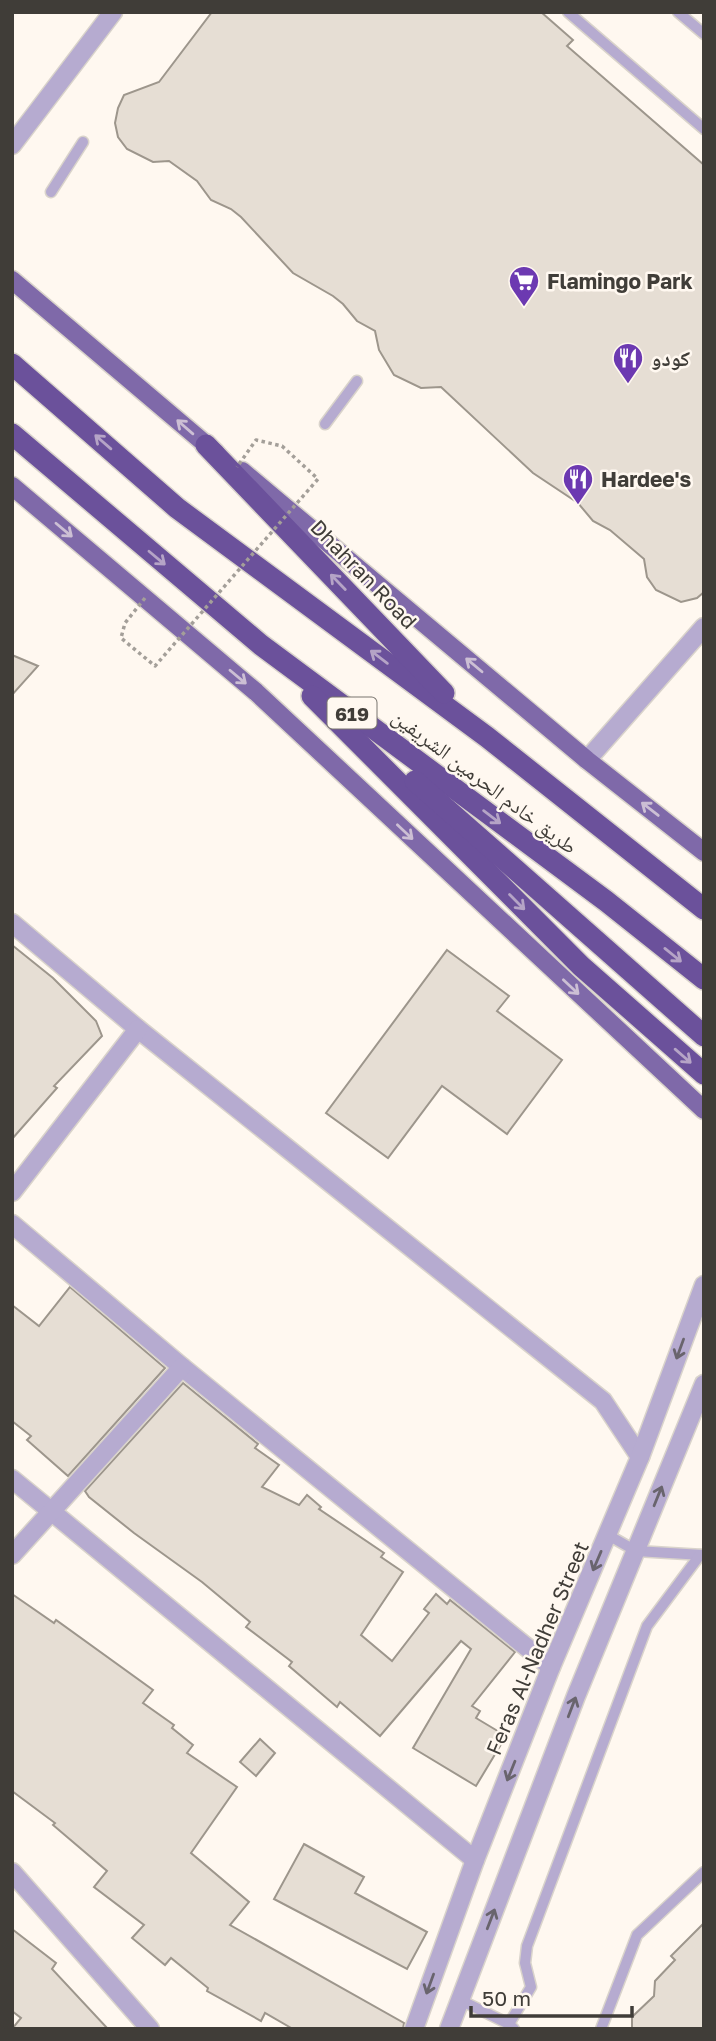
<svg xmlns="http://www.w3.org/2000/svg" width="716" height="2041" viewBox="0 0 716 2041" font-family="'Golos Text','Noto Naskh Arabic',sans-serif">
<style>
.building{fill:#e6ded4;stroke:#9d968c;stroke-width:2}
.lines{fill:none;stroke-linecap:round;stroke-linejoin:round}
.service-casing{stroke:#d9d3cb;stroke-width:13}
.minor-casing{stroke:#d9d3cb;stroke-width:21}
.tertiary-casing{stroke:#d9d3cb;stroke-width:21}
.primary-casing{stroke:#d9d3cb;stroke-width:21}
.motorway-casing{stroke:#d9d3cb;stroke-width:24}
.service{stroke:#b6abd0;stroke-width:10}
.minor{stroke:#b6abd0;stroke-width:18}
.tertiary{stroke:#b6abd0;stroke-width:18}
.primary{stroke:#7f69a9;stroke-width:18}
.motorway{stroke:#6b519b;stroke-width:21}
.path-bridge{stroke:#a49f99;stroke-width:3.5;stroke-dasharray:3.5 3.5;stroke-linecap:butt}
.oneway{stroke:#ccbfd4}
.oneway2{stroke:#b5a4c6}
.oneway3{stroke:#69646d}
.labels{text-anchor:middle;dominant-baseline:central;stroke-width:5;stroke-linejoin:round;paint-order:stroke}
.shield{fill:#fff8f0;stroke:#79756f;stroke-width:2}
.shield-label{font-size:19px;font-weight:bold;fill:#403d38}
.poi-label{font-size:21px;font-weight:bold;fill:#403d38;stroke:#fff8f0;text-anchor:start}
.street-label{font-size:21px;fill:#403d38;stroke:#fff8f0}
</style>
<rect width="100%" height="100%" fill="#fff8f0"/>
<g class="building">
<path d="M 212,12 L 541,12 L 573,40 L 567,46 L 704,165 L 704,592 L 697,598 L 681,602 L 656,590 L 647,577 L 644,559 L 610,530 L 593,521 L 578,503 L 533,473 L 441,387 L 421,388 L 394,375 L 379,350 L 375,331 L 357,321 L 343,304 L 333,296 L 293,273 L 241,217 L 231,209 L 211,200 L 197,181 L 169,161 L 153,162 L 127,149 L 118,137 L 115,123 L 118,108 L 124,95 L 159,82 Z"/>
<path d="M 12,655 L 38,666 L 12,695 Z"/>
<path d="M 12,945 L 53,978 L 96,1021 L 102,1036 L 54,1086 L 57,1088 L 12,1139 Z"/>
<path d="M 447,950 L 509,996 L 497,1011 L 562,1060 L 507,1134 L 442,1086 L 388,1158 L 326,1113 Z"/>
<path d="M 70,1287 L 165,1368 L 68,1476 L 27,1440 L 31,1436 L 12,1421 L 12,1305 L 39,1326 Z"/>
<path d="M 183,1383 L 258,1444 L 255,1448 L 279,1465 L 262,1487 L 299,1505 L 307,1495 L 321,1507 L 319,1509 L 384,1553 L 381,1557 L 403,1572 L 361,1635 L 392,1661 L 429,1613 L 424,1609 L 436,1594 L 447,1604 L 450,1600 L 515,1652 L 472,1706 L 480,1711 L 476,1718 L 506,1736 L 476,1786 L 413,1748 L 471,1649 L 461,1641 L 380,1736 L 340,1702 L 337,1707 L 289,1666 L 292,1662 L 246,1627 L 250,1622 L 202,1582 L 134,1533 L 89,1497 L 85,1491 Z"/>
<path d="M 12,1594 L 54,1623 L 56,1620 L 153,1690 L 143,1703 L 174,1725 L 172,1728 L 193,1745 L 187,1753 L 237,1787 L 191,1853 L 249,1902 L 230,1925 L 404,2023 L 403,2029 L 293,2029 L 265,2013 L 261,2021 L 207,1991 L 208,1988 L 171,1958 L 165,1965 L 132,1938 L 144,1925 L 94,1887 L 107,1871 L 53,1825 L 55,1823 L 12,1791 Z"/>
<path d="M 260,1739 L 275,1753 L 256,1776 L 240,1762 Z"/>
<path d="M 304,1844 L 364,1877 L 355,1893 L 427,1932 L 407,1969 L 274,1899 Z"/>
<path d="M 704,1923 L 704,2029 L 632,2029 L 632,2017 L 654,1996 L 655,1981 L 675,1960 L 671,1956 Z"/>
<path d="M 12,1929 L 56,1963 L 52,1969 L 108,2029 L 12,2029 L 21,2018 L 12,2011 Z"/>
</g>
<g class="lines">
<g class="service-casing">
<g id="service">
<path d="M 568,12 L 704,129"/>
<path d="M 678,12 L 704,34"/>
<path d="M 51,192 L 83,142"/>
<path d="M 325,424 L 357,381"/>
<path d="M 608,1535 L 636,1551 L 703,1555"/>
<path d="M 460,2000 L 509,2024"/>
<path d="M 514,2029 L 509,2024 L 531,1987 L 525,1963 L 527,1946 L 647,1626 L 700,1555"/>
<path d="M 601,2029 L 637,1935 L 704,1872"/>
</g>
</g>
<g class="minor-casing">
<g id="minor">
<path d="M 12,145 L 113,12"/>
<path d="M 587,760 L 704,627"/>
<path d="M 12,923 L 138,1029 L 603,1401 L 640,1457"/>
<path d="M 12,1192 L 138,1029"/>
<path d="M 12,1224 L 182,1367 L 551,1667"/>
<path d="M 12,1479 L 475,1860"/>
<path d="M 12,1555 L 182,1367"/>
<path d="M 12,1872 L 150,2029"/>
</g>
</g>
<g class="tertiary-casing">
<g id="tertiary">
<path d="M 414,2029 L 475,1860 L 551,1667 L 640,1457 L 704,1285"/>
<path d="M 449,2029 L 576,1696 L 704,1384"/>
</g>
</g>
<g class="primary-casing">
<g id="primary">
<path d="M 12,280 L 216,453"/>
<path d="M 242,471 L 587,760 L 704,852"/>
<path d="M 12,486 L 256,692 L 704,1110"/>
</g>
</g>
<g class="motorway-casing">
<g id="motorway">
<path d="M 12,364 L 177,508 L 487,737 L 704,909"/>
<path d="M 12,434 L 261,645 L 606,901 L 704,979"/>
<path d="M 206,445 L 444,693"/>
<path d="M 312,696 L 581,966 L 704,1074"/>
<path d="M 415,781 L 704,1036"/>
</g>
</g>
<use href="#service" class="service"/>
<use href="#minor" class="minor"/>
<use href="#tertiary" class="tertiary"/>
<use href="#primary" class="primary"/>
<use href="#motorway" class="motorway"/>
<path class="path-bridge" d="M 145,598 L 125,623 L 121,638 L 155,666 L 318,479 L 282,446 L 256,440 L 237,467"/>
</g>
<defs><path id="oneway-shaft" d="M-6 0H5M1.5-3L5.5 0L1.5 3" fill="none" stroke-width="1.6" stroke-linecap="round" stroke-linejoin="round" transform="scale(1.75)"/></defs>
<g class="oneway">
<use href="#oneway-shaft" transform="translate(185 427) rotate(-139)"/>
<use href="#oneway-shaft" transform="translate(64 530) rotate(40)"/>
<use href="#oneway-shaft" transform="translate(474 665) rotate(-140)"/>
<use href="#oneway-shaft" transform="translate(238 677) rotate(40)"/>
<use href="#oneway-shaft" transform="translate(650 809) rotate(-142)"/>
<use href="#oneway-shaft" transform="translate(405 832) rotate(43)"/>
<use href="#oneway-shaft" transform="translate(571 987) rotate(43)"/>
</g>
<g class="oneway2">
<use href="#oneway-shaft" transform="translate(103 442) rotate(-139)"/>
<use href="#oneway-shaft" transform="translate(157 558) rotate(40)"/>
<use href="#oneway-shaft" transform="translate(338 582) rotate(-134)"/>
<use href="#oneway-shaft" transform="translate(379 657) rotate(-143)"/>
<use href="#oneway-shaft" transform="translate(492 817) rotate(37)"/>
<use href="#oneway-shaft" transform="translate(517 902) rotate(45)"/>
<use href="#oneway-shaft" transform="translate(673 955) rotate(39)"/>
<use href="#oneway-shaft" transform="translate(683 1056) rotate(41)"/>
</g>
<g class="oneway3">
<use href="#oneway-shaft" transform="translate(680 1349) rotate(110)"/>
<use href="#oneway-shaft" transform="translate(658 1496) rotate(-68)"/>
<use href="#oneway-shaft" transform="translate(597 1561) rotate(113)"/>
<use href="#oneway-shaft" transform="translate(572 1707) rotate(-69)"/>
<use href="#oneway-shaft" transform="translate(511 1771) rotate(112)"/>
<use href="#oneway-shaft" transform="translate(491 1919) rotate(-69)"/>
<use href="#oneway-shaft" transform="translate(430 1984) rotate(110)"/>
</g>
<defs>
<g id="supermarket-pin" transform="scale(1.575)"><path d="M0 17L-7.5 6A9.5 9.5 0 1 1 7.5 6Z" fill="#6c39b1" stroke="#fff8f0"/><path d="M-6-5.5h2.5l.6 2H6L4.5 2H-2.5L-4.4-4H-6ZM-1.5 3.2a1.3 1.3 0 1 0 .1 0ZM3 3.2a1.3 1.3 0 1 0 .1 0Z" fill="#fff"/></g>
<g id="restaurant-pin" transform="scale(1.575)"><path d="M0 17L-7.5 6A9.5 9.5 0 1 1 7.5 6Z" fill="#6c39b1" stroke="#fff8f0"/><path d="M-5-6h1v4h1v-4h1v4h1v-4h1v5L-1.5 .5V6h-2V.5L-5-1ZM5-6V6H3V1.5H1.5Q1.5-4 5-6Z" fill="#fff"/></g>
</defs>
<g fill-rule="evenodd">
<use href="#supermarket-pin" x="524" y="281"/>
<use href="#restaurant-pin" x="628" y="358"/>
<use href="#restaurant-pin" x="578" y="479"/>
</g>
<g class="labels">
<rect class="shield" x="327.5" y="697.5" width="49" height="31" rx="5"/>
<g class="shield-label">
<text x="352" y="713">619</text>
</g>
<g class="poi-label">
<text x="547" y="281">Flamingo Park</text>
<text x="651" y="358">كودو</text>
<text x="601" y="479">Hardee's</text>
</g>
<g class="street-label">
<text transform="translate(364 574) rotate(46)">Dhahran Road</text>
<text transform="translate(485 781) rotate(37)">طريق خادم الحرمين الشريفين</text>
<text transform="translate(537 1648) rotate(-67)">Feras Al-Nadher Street</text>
</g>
</g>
<rect width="716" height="2041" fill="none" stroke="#403d38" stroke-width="28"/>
<path d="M471 2006v10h161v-10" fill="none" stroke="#403d38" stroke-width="3.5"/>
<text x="482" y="2006" font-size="21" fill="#403d38" stroke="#fff8f0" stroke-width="5" paint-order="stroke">50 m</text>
</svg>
